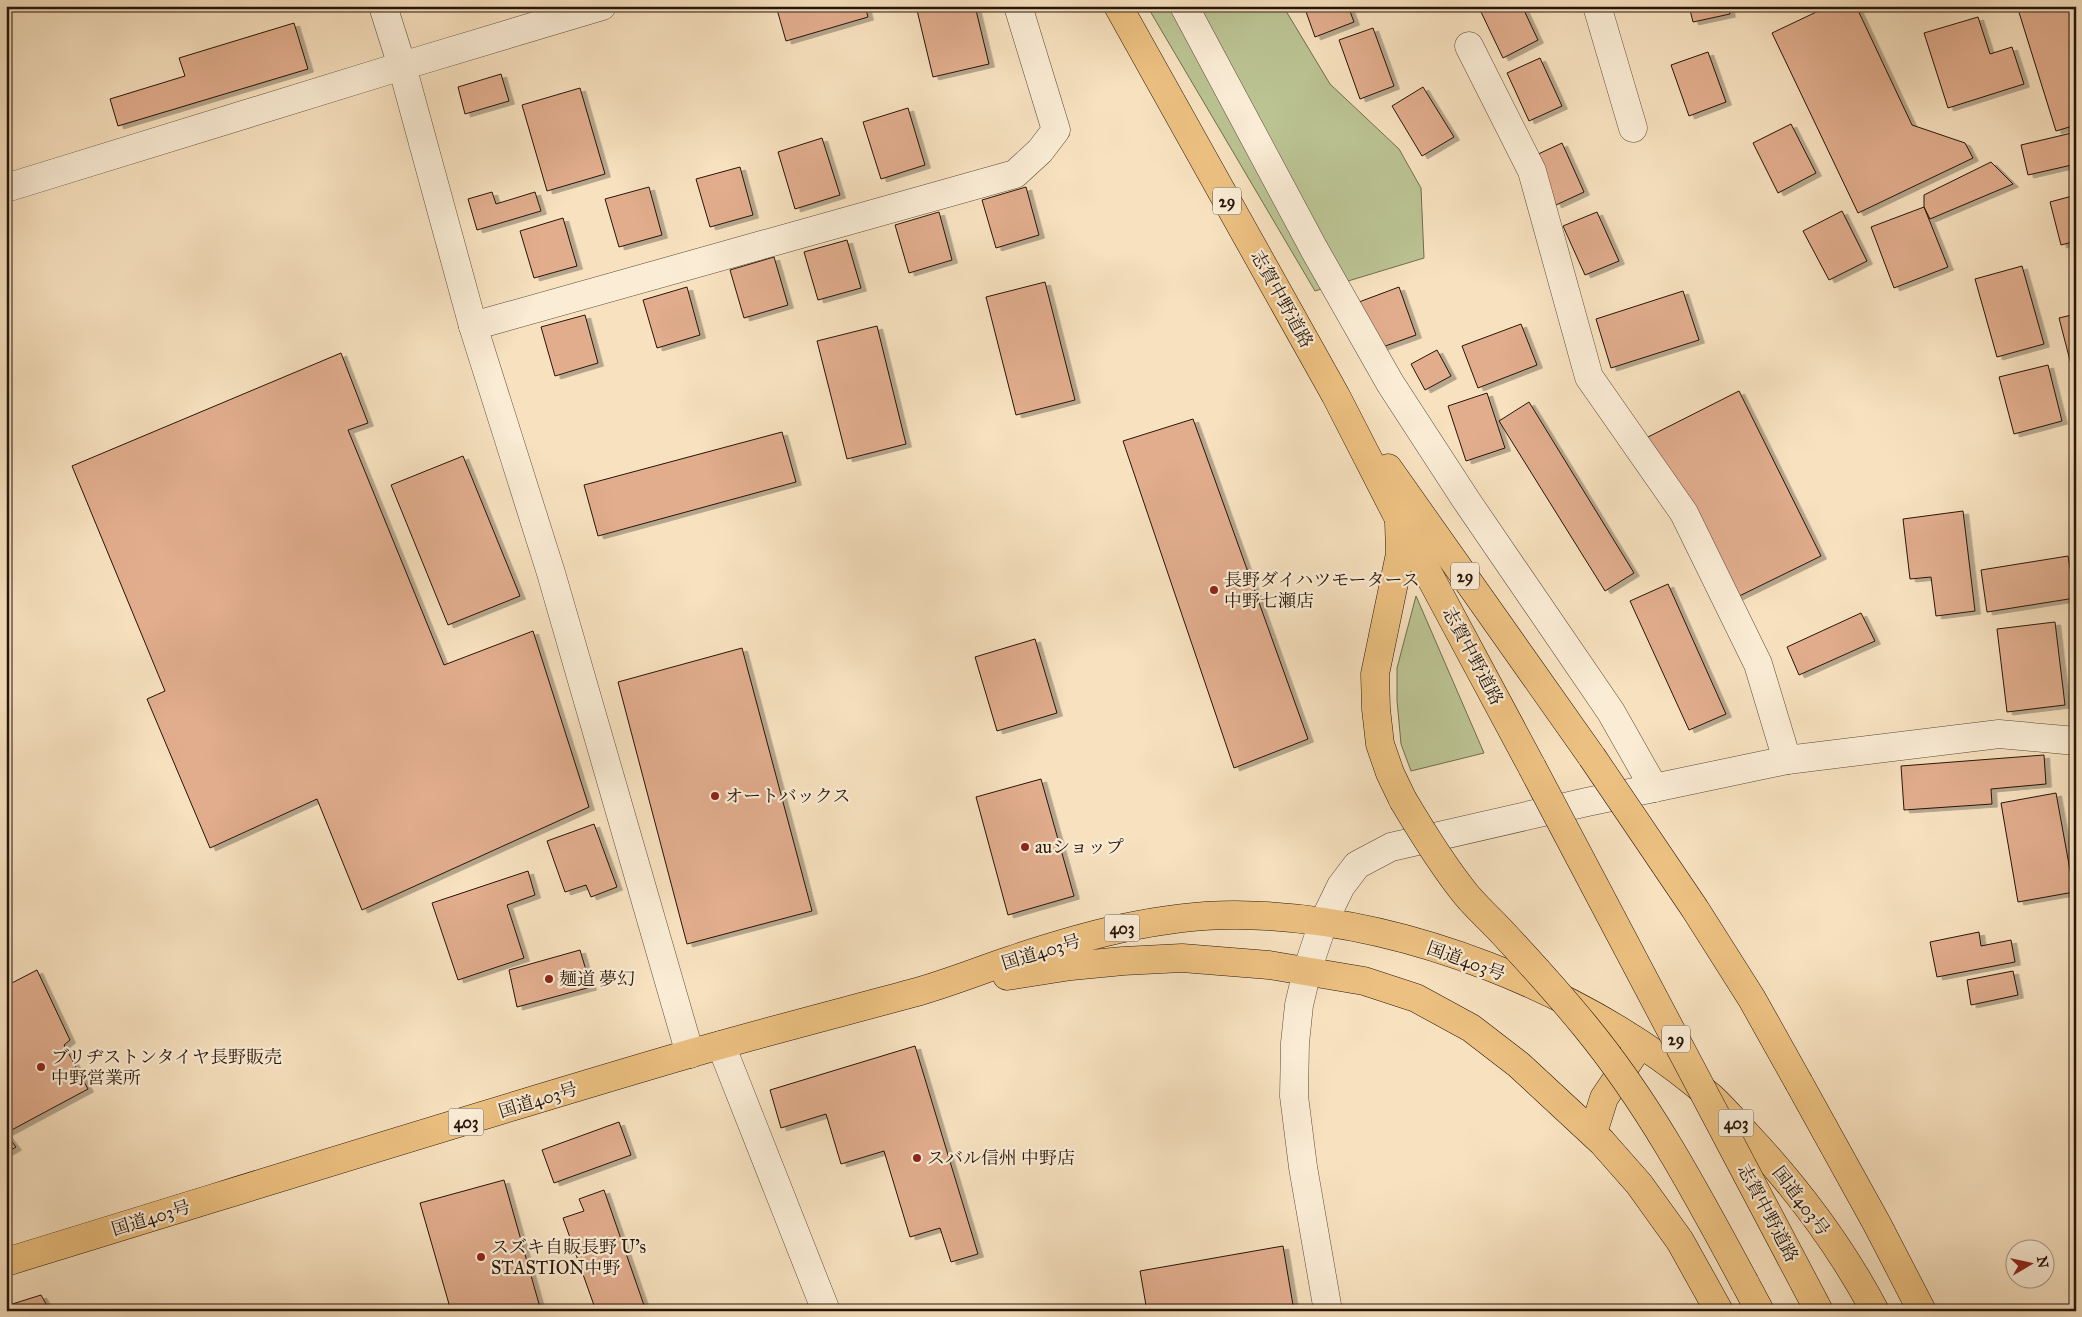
<svg xmlns="http://www.w3.org/2000/svg" width="2082" height="1317" viewBox="0 0 2082 1317" font-family="'IM FELL Great Primer','Noto Serif JP',serif">
<style>
.green{fill:#bbc393;stroke:#706c4e}
.building{fill:#e1ad8d;stroke:#261509;filter:url(#shadow)}
.lines{fill:none;stroke-linecap:round;stroke-linejoin:round}
.minor-casing{stroke:#5a4836;stroke-width:29}
.primary-casing{stroke:#261509;stroke-width:29}
.trunk-casing{stroke:#261509;stroke-width:29}
.minor{stroke:#faecd5;stroke-width:28}
.primary{stroke:#ecc080;stroke-width:28}
.trunk{stroke:#ecc080;stroke-width:28}
.primary-bridge-casing{stroke:#261509;stroke-width:29;stroke-linecap:butt}
.primary-bridge{stroke:#ecc080;stroke-width:28}
.poi-dot{fill:#8f2418;stroke:#faecd5;stroke-width:2}
.labels{text-anchor:middle;dominant-baseline:central;stroke-width:4.5;stroke-linejoin:round;paint-order:stroke}
.shield{fill:#faecd5;stroke:#665646;stroke-width:1}
.shield-label{font-size:16px;font-weight:bold;fill:#261509}
.street-label{font-size:18px;fill:#261509;stroke:#faecd5}
.poi-label{font-size:18px;fill:#261509;stroke:#faecd5;text-anchor:start}
</style>
<defs>
<filter id="shadow"><feDropShadow dx="5.5" dy="3" stdDeviation="0" flood-color="#0004"/></filter>
</defs>
<rect width="100%" height="100%" fill="#f7e1bf"/>
<filter id="stains"><feTurbulence type="fractalNoise" baseFrequency=".004" numOctaves="4"/><feColorMatrix values="0 0 0 0 .2 0 0 0 0 .09 0 0 0 0 .02 0 0 0 .5 -.17"/></filter>
<radialGradient id="worn" r=".72"><stop offset=".6" stop-color="#630" stop-opacity="0"/><stop offset="1" stop-color="#630" stop-opacity=".3"/></radialGradient>
<g class="green">
<path d="M 1147,6 L 1283,6 L 1330,84 L 1399,149 L 1421,188 L 1424,258 L 1315,291 Z"/>
<path d="M 1416,596 L 1484,753 L 1411,771 L 1401,744 L 1397,700 L 1397,668 Z"/>
</g>
<g class="building">
<path d="M 776,6 L 865,6 L 868,17 L 786,41 Z"/>
<path d="M 916,6 L 975,6 L 989,64 L 933,77 Z"/>
<path d="M 1304,6 L 1348,6 L 1354,22 L 1315,37 Z"/>
<path d="M 1494,6 L 1522,6 L 1538,40 L 1503,58 L 1481,12 Z"/>
<path d="M 1689,6 L 1728,6 L 1730,14 L 1693,22 Z"/>
<path d="M 1829,6 L 1856,6 L 1912,125 L 1965,143 L 1973,158 L 1858,213 L 1772,33 Z"/>
<path d="M 2017,6 L 2076,6 L 2076,125 L 2056,131 Z"/>
<path d="M 1978,17 L 1990,54 L 2012,47 L 2024,84 L 1948,108 L 1924,33 Z"/>
<path d="M 294,23 L 308,69 L 118,126 L 110,99 L 185,76 L 179,58 Z"/>
<path d="M 1373,28 L 1394,86 L 1360,99 L 1339,40 Z"/>
<path d="M 1708,52 L 1726,102 L 1689,116 L 1671,65 Z"/>
<path d="M 1540,58 L 1562,106 L 1529,121 L 1507,73 Z"/>
<path d="M 501,74 L 509,101 L 465,114 L 458,87 Z"/>
<path d="M 1423,87 L 1454,137 L 1422,156 L 1392,106 Z"/>
<path d="M 580,88 L 605,174 L 547,191 L 522,105 Z"/>
<path d="M 908,108 L 925,165 L 881,179 L 863,122 Z"/>
<path d="M 1791,124 L 1816,173 L 1778,193 L 1753,143 Z"/>
<path d="M 2076,132 L 2076,164 L 2028,175 L 2021,145 Z"/>
<path d="M 822,138 L 840,195 L 795,209 L 778,152 Z"/>
<path d="M 1562,143 L 1584,192 L 1556,205 L 1534,156 Z"/>
<path d="M 1991,162 L 2013,184 L 1930,219 L 1924,207 L 1924,195 Z"/>
<path d="M 740,167 L 753,215 L 710,227 L 696,179 Z"/>
<path d="M 649,187 L 662,235 L 619,247 L 605,199 Z"/>
<path d="M 1026,187 L 1039,235 L 996,248 L 982,200 Z"/>
<path d="M 492,192 L 496,204 L 535,192 L 541,211 L 477,230 L 468,199 Z"/>
<path d="M 2076,195 L 2076,241 L 2061,245 L 2050,202 Z"/>
<path d="M 1924,207 L 1948,267 L 1894,288 L 1871,227 Z"/>
<path d="M 1842,211 L 1867,261 L 1829,280 L 1803,231 Z"/>
<path d="M 939,212 L 952,260 L 909,273 L 895,225 Z"/>
<path d="M 1597,212 L 1619,261 L 1585,275 L 1563,226 Z"/>
<path d="M 563,218 L 577,266 L 534,278 L 520,231 Z"/>
<path d="M 847,240 L 861,288 L 818,300 L 804,252 Z"/>
<path d="M 774,257 L 788,305 L 744,318 L 730,270 Z"/>
<path d="M 2022,266 L 2044,344 L 1997,357 L 1975,279 Z"/>
<path d="M 1045,282 L 1075,400 L 1016,415 L 986,297 Z"/>
<path d="M 687,287 L 700,335 L 657,348 L 643,300 Z"/>
<path d="M 1399,287 L 1416,335 L 1377,349 L 1359,302 Z"/>
<path d="M 1683,291 L 1699,340 L 1611,368 L 1596,319 Z"/>
<path d="M 2076,314 L 2076,375 L 2074,376 L 2059,318 Z"/>
<path d="M 585,315 L 598,363 L 555,376 L 541,327 Z"/>
<path d="M 1521,324 L 1537,365 L 1478,388 L 1462,346 Z"/>
<path d="M 877,326 L 906,444 L 847,459 L 817,341 Z"/>
<path d="M 1437,350 L 1451,376 L 1425,390 L 1411,364 Z"/>
<path d="M 341,353 L 368,423 L 348,430 L 444,665 L 533,631 L 589,807 L 362,910 L 317,799 L 210,848 L 147,699 L 165,691 L 72,466 Z"/>
<path d="M 2048,365 L 2062,421 L 2014,434 L 1999,377 Z"/>
<path d="M 1739,391 L 1821,556 L 1727,602 L 1646,438 Z"/>
<path d="M 1487,393 L 1505,448 L 1466,461 L 1448,406 Z"/>
<path d="M 1529,402 L 1634,573 L 1605,591 L 1499,421 Z"/>
<path d="M 1193,419 L 1308,739 L 1234,768 L 1123,441 Z"/>
<path d="M 782,432 L 796,482 L 598,536 L 584,485 Z"/>
<path d="M 463,456 L 520,596 L 448,625 L 391,485 Z"/>
<path d="M 1963,511 L 1975,611 L 1936,616 L 1931,577 L 1910,579 L 1903,519 Z"/>
<path d="M 2068,556 L 2075,598 L 1987,612 L 1981,570 Z"/>
<path d="M 1668,584 L 1726,714 L 1689,730 L 1630,601 Z"/>
<path d="M 1861,613 L 1875,641 L 1799,675 L 1787,647 Z"/>
<path d="M 2055,622 L 2065,705 L 2007,712 L 1997,629 Z"/>
<path d="M 1035,639 L 1057,713 L 997,731 L 975,657 Z"/>
<path d="M 742,648 L 812,911 L 687,944 L 618,682 Z"/>
<path d="M 2044,755 L 2046,784 L 1991,789 L 1992,804 L 1904,810 L 1901,766 Z"/>
<path d="M 1041,779 L 1074,896 L 1008,915 L 976,797 Z"/>
<path d="M 2056,793 L 2074,892 L 2018,902 L 2001,803 Z"/>
<path d="M 594,824 L 617,887 L 591,897 L 586,885 L 565,892 L 547,841 Z"/>
<path d="M 528,871 L 535,895 L 507,905 L 524,958 L 458,980 L 432,903 Z"/>
<path d="M 1979,932 L 1981,946 L 2011,940 L 2015,962 L 1937,977 L 1930,942 Z"/>
<path d="M 580,950 L 591,987 L 517,1007 L 509,970 Z"/>
<path d="M 37,970 L 70,1040 L 64,1045 L 88,1089 L 6,1133 L 6,986 Z"/>
<path d="M 2013,971 L 2018,995 L 1971,1005 L 1967,980 Z"/>
<path d="M 915,1046 L 978,1254 L 951,1262 L 940,1228 L 910,1237 L 884,1151 L 841,1164 L 826,1114 L 781,1128 L 770,1090 Z"/>
<path d="M 619,1122 L 631,1155 L 554,1183 L 542,1150 Z"/>
<path d="M 6,1134 L 16,1147 L 6,1153 Z"/>
<path d="M 504,1180 L 541,1311 L 451,1311 L 420,1203 Z"/>
<path d="M 604,1190 L 646,1311 L 596,1311 L 563,1218 L 584,1211 L 579,1199 Z"/>
<path d="M 1283,1246 L 1294,1311 L 1147,1311 L 1140,1271 Z"/>
<path d="M 41,1295 L 50,1311 L 6,1311 L 6,1306 Z"/>
</g>
<g class="lines">
<g class="minor-casing">
<g id="minor">
<path d="M 383,6 L 402,66 L 473,326 L 551,573 L 690,1054"/>
<path d="M 1184,6 L 1314,249 L 1390,383 L 1466,500 L 1611,712 L 1654,788"/>
<path d="M 1597,6 L 1633,128"/>
<path d="M 1469,46 L 1532,171 L 1589,377 L 1684,513 L 1758,664 L 1787,760"/>
<path d="M 6,188 L 402,66 L 602,6"/>
<path d="M 473,326 L 1015,174 L 1040,151 L 1056,130 L 1018,6"/>
<path d="M 721,1045 L 826,1311"/>
<path d="M 1328,1311 L 1303,1167 L 1294,1096 L 1295,1043 L 1299,1005 L 1307,971 L 1323,923 L 1341,886 L 1357,865 L 1391,847 L 1587,802 L 1787,760 L 1999,734 L 2076,741"/>
</g>
</g>
<g class="primary-casing">
<g id="primary">
<path d="M 1118,6 L 1336,396 L 1398,517 L 1532,767"/>
<path d="M 1388,468 L 1592,757"/>
<path d="M 1399,522 L 1400,554 L 1375,674 L 1376,709 L 1380,744 L 1390,773 L 1403,800"/>
<path d="M 1799,1083 L 1877,1224 L 1922,1311"/>
<path d="M 1745,1283 L 1760,1311"/>
</g>
</g>
<g class="trunk-casing">
<g id="trunk">
<path d="M 1007,976 L 1071,966 L 1123,961 L 1182,958 L 1269,965 L 1364,981 L 1416,998 L 1471,1028 L 1519,1065 L 1602,1142 L 1639,1184 L 1680,1241 L 1719,1311"/>
<path d="M 1593,1133 L 1604,1098 L 1633,1055"/>
<path d="M 6,1262 C 235,1192 463,1120 692,1053 C 765,1032 839,1013 913,993 C 946,984 978,971 1011,960 C 1083,936 1158,915 1235,915 C 1400,916 1587,990 1711,1097 C 1724,1109 1735,1122 1747,1135 C 1796,1187 1841,1247 1875,1311"/>
</g>
</g>
<use href="#minor" class="minor"/>
<use href="#primary" class="primary"/>
<use href="#trunk" class="trunk"/>
<g class="primary-bridge-casing">
<g id="primary-bridge">
<path d="M 1592,757 L 1695,909 L 1752,999 L 1799,1083"/>
<path d="M 1532,767 L 1819,1311"/>
<path d="M 1403,800 C 1422,832 1441,863 1464,892 C 1474,905 1488,917 1500,930 C 1529,961 1558,993 1585,1026 C 1650,1105 1697,1194 1745,1283"/>
</g>
</g>
<use href="#primary-bridge" class="primary-bridge"/>
</g>
<g class="poi-dot">
<circle cx="1214" cy="590" r="5"/>
<circle cx="715" cy="796" r="5"/>
<circle cx="1025" cy="847" r="5"/>
<circle cx="549" cy="979" r="5"/>
<circle cx="41" cy="1067" r="5"/>
<circle cx="917" cy="1158" r="5"/>
<circle cx="481" cy="1257" r="5"/>
</g>
<g class="labels">
<g class="shield">
<rect x="1213" y="187.5" width="28" height="27" rx="4"/>
<rect x="1451" y="562.5" width="28" height="27" rx="4"/>
<rect x="1104.5" y="914.5" width="35" height="27" rx="4"/>
<rect x="1662" y="1025.5" width="28" height="27" rx="4"/>
<rect x="448.5" y="1108.5" width="35" height="27" rx="4"/>
<rect x="1718.5" y="1109.5" width="35" height="27" rx="4"/>
</g>
<g class="shield-label">
<text x="1227" y="201">29</text>
<text x="1465" y="576">29</text>
<text x="1122" y="928">403</text>
<text x="1676" y="1039">29</text>
<text x="466" y="1122">403</text>
<text x="1736" y="1123">403</text>
</g>
<g class="street-label">
<text transform="translate(1282 299) rotate(61)">志賀中野道路</text>
<text transform="translate(1473 656) rotate(62)">志賀中野道路</text>
<text transform="translate(1041 952) rotate(-17)">国道403号</text>
<text transform="translate(1466 961) rotate(20)">国道403号</text>
<text transform="translate(538 1100) rotate(-17)">国道403号</text>
<text transform="translate(1801 1201) rotate(53)">国道403号</text>
<text transform="translate(1768 1213) rotate(62)">志賀中野道路</text>
<text transform="translate(151 1218) rotate(-17)">国道403号</text>
</g>
<g class="poi-label">
<text x="1224" y="580">長野ダイハツモータース<tspan x="1224" dy="21">中野七瀬店</tspan></text>
<text x="725" y="796">オートバックス</text>
<text x="1035" y="847">auショップ</text>
<text x="559" y="979">麺道 夢幻</text>
<text x="51" y="1057">ブリヂストンタイヤ長野販売<tspan x="51" dy="21">中野営業所</tspan></text>
<text x="927" y="1158">スバル信州 中野店</text>
<text x="491" y="1247">スズキ自販長野 U's<tspan x="491" dy="21">STASTION中野</tspan></text>
</g>
</g>
<rect width="2082" height="1317" fill="none" stroke="#f7e1bf" stroke-width="25"/>
<rect x="8" y="8" width="2067" height="1302" fill="none" stroke="#261509" stroke-width="2.5"/>
<rect x="12" y="12" width="2057" height="1292" fill="none" stroke="#261509"/>
<g transform="translate(2030 1264) rotate(81)"><circle r="24" fill="#faecd5" stroke="#a59683"/>
<path d="M0-4L9 19L0 12L-9 19Z" fill="#8f2418"/>
<text y="-8" font-size="14" font-weight="bold" text-anchor="middle" fill="#261509">N</text>
</g>
<rect width="100%" height="100%" filter="url(#stains)"/>
<rect width="100%" height="100%" fill="url(#worn)"/>
</svg>
